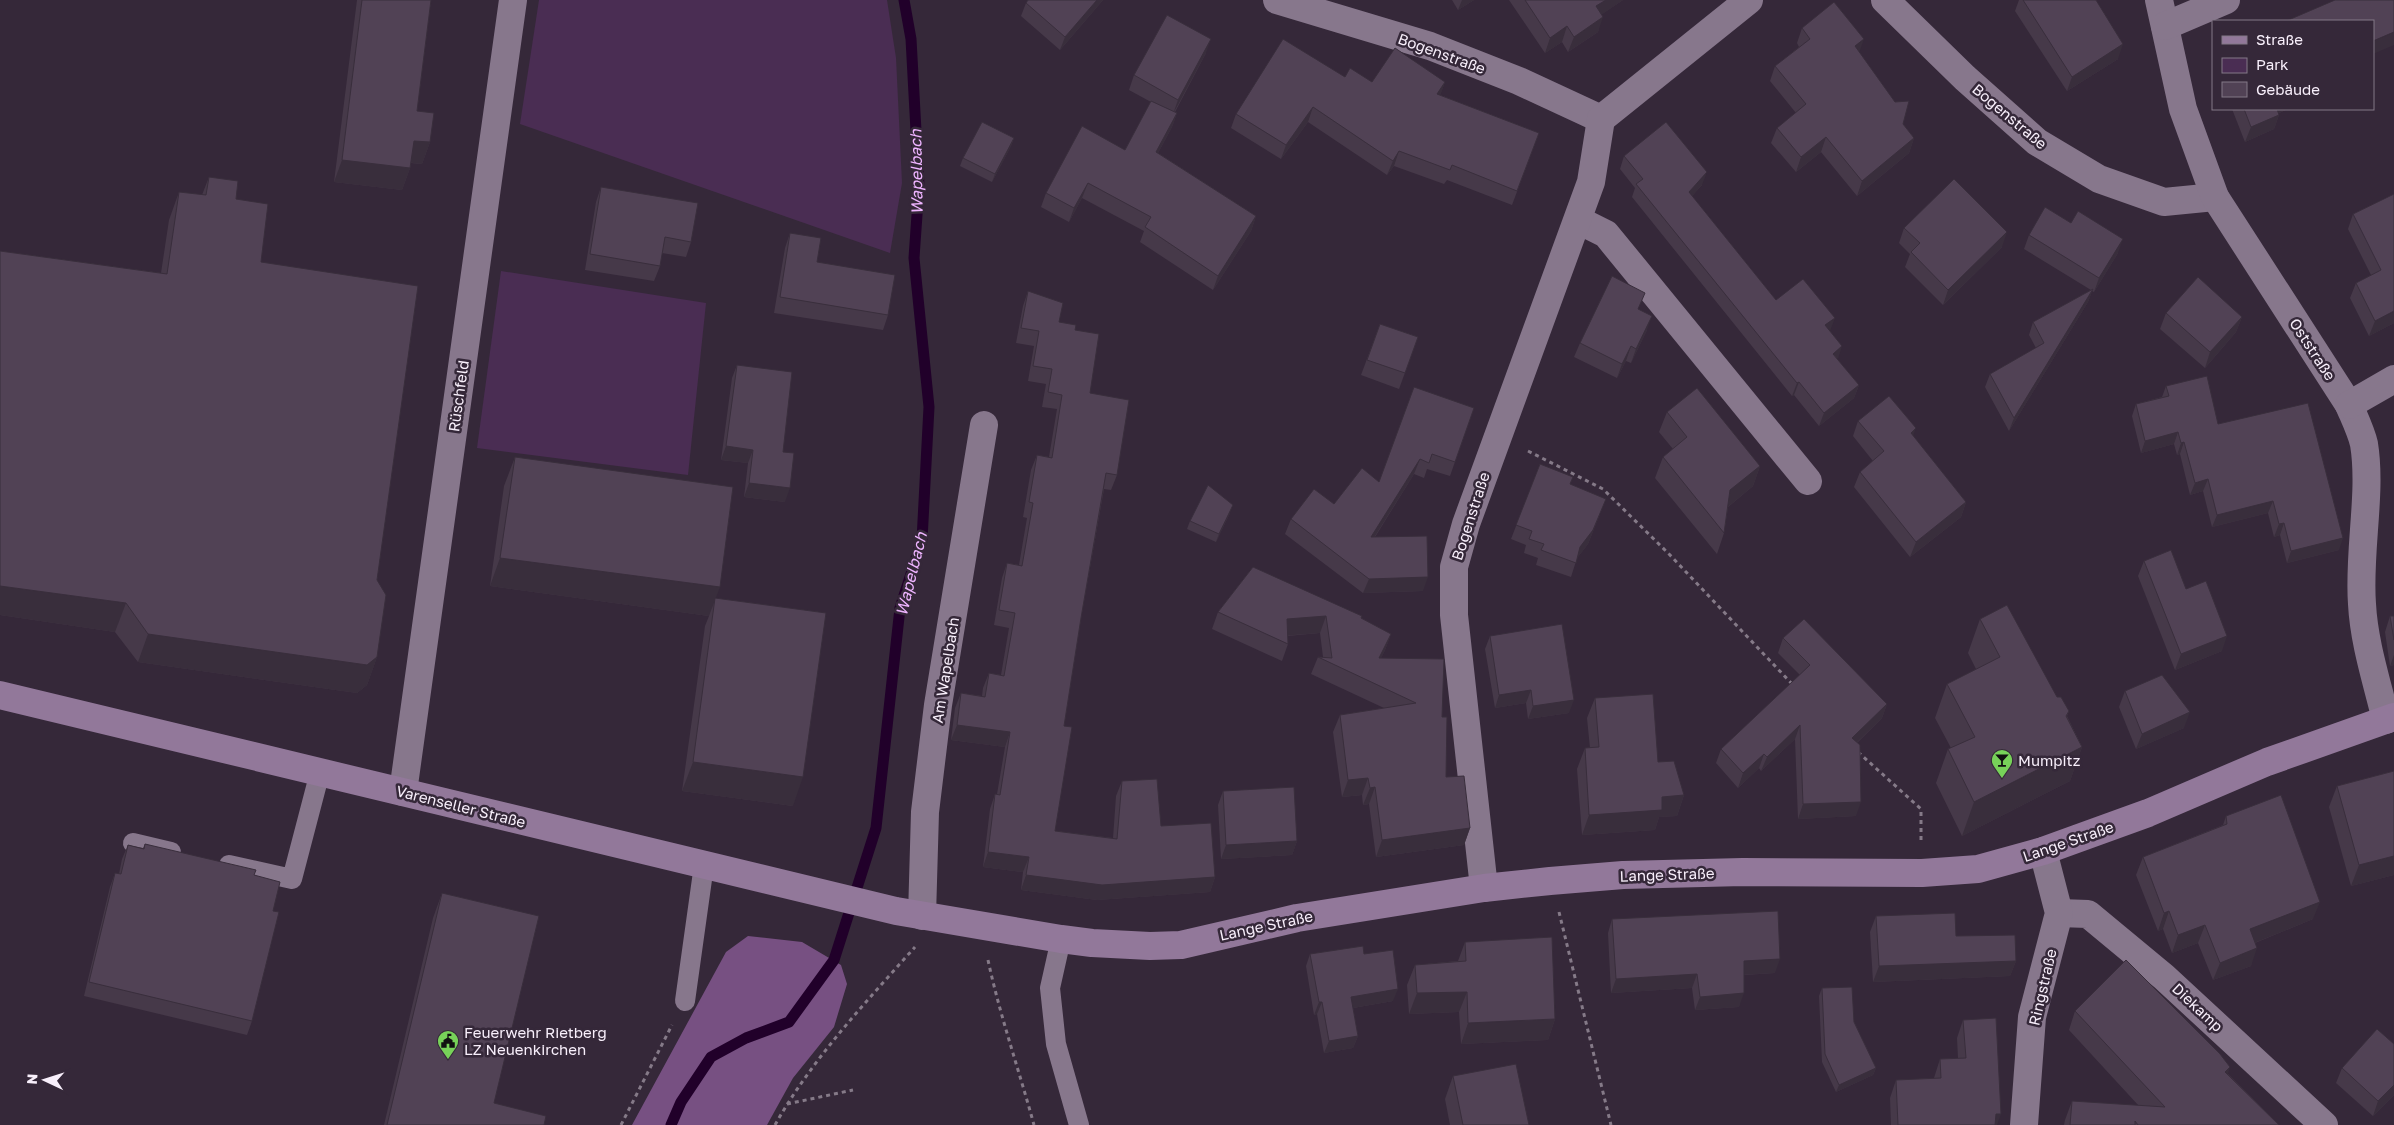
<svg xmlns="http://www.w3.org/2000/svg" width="2394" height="1125" viewBox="0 0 2394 1125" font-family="'Golos Text',sans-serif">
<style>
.green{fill:#4a2d53}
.forest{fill:#775082}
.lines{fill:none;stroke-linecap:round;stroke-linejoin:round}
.stream{stroke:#21002a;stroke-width:11}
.path{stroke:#857a88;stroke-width:3;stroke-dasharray:4 4;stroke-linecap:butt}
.lane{stroke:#87778c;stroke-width:20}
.street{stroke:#87778c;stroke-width:28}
.secondary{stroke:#92789a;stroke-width:28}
.wall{fill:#463949}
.shaded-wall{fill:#392e3c}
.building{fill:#514255;stroke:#392e3c}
.labels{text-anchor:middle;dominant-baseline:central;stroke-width:5;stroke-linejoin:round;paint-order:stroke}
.street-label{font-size:15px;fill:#f8effb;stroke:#352839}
.poi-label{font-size:15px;fill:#f8effb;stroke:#352839;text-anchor:start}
.water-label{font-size:16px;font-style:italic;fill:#eeb4ff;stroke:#352839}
</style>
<rect width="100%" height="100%" fill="#352839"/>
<g class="green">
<path d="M 539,0 L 887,0 L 896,58 L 902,183 L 890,253 L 520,124 Z"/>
<path d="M 501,271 L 706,303 L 688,475 L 477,448 Z"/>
</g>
<path class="forest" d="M 748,936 L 802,942 L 841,965 L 847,984 L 834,1027 L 793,1078 L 767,1125 L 632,1125 L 726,952 Z"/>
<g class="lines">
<path class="stream" d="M 671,1125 L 681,1102 L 711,1057 L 746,1038 L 789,1022 L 834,960 L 876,828 L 900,608 L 922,540 L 929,407 L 914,258 L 919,186 L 911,39 L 904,0"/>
<g class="path">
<path d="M 1528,451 L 1603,489 L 1669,554 L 1793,685"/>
<path d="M 1858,752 L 1921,809 L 1921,840"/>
<path d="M 1559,912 L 1611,1125"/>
<path d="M 988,960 C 1000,1016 1019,1070 1034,1125"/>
<path d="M 787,1104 L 853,1090"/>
<path d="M 621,1125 L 672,1025"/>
<path d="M 775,1125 C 812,1059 865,1003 915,947"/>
</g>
<g class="lane">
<path d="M 133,843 L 171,852"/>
<path d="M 229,865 L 292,879 L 320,772"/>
<path d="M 1061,939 L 1050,988 L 1056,1044 L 1079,1125"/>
<path d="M 685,1001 L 704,865"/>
</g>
<g class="street">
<path d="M 1277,0 L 1430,46 L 1519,81 L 1601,119"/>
<path d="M 1885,0 L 1965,78 L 2037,142 L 2099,179 L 2164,202 L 2215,197"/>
<path d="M 2159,0 L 2183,109 L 2215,197 L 2349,405 C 2354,417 2361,431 2364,444 C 2372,493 2358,552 2362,604 C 2364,643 2377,682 2386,720"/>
<path d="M 2165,26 L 2226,0"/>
<path d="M 1578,220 L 1606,234 L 1808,481"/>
<path d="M 2349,405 L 2394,379"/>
<path d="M 403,792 L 513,0"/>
<path d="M 1484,888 L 1454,615 L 1454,567 L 1466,524 L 1591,182 L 1601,119 L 1749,0"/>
<path d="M 2059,913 L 2088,914 L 2164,977 L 2324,1125"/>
<path d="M 922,916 L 925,812 L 938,705 L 984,425"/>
<path d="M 2024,1125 L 2032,1017 L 2059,913 L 2043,851"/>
</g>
<path class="secondary" d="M 0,695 L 896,911 L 1061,939 L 1092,943 L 1150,946 L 1181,945 L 1297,918 L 1484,888 L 1550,881 L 1623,875 L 1743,872 L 1922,873 L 1978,869 L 2043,851 L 2148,813 L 2267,762 L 2394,717"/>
</g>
<g class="wall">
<path d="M 357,0 L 431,0 L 417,111 L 430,142 L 422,164 L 411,163 L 410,168 L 402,190 L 334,182 Z"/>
<path d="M 1103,0 L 1060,50 L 1021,16 L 1026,3 Z"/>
<path d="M 1452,0 L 1474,0 L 1458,10 Z"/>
<path d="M 1509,0 L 1623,0 L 1602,14 L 1598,32 L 1568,52 L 1562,42 L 1545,53 Z"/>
<path d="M 2019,0 L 2096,0 L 2118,59 L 2067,91 L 2015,11 Z"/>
<path d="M 1802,28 L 1859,52 L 1903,124 L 1914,138 L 1909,153 L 1857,196 L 1821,152 L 1796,172 L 1771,143 L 1777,128 L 1796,113 L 1770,81 L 1775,66 L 1799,47 L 1797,43 Z"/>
<path d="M 1206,53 L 1175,112 L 1177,113 L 1172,127 L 1158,153 L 1256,216 L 1251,231 L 1213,290 L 1140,242 L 1144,231 L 1082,198 L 1069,222 L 1041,207 L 1046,193 L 1125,150 L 1151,102 L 1129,90 L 1134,75 Z"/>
<path d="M 1345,77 L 1372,82 L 1445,82 L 1440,95 L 1539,133 L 1512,205 L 1447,180 L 1444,184 L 1394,166 L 1387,175 L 1308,122 L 1281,159 L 1231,128 L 1236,114 Z"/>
<path d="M 2232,109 L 2288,109 L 2279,113 L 2279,115 L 2274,129 L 2245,142 Z"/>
<path d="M 1014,138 L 1011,146 L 992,182 L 960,166 L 963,158 Z"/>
<path d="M 1624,156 L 1702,185 L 1692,196 L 1776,300 L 1830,331 L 1837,359 L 1859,385 L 1854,398 L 1819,426 L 1794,395 L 1792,396 L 1632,197 L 1635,188 L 1620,169 Z"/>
<path d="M 209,177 L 236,199 L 261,262 L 377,580 L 377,657 L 367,685 L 357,693 L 138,662 L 115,632 L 0,615 L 0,251 L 161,273 L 169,220 L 179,192 L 202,195 Z"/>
<path d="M 601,187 L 691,242 L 686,257 L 662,253 L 660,266 L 654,281 L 585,270 L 596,202 Z"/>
<path d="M 2394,194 L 2394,323 L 2369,336 L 2350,298 L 2356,283 L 2371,275 L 2348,229 L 2353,214 Z"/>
<path d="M 1904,228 L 2002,247 L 1943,305 L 1905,267 L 1910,254 L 1899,243 Z"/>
<path d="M 790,233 L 817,262 L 888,315 L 883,330 L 774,313 L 785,248 Z"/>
<path d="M 2029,235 L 2118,253 L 2094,292 L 2092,291 L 2088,302 L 2009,431 L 1985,387 L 1990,374 L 2036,348 L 2029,335 L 2033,322 L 2091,290 L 2024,249 Z"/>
<path d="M 1028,291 L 1059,322 L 1075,330 L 1090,393 L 1117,475 L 1111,490 L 1104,489 L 1081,618 L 1064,726 L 1055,831 L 1113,838 L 1116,796 L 1122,781 L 1161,826 L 1215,877 L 1210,892 L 1097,900 L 1021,890 L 1023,872 L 983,867 L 990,809 L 995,794 L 997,794 L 1005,747 L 951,740 L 955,708 L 961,693 L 982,696 L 983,688 L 989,673 L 1001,675 L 1009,628 L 994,625 L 1002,578 L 1007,563 L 1019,565 L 1027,518 L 1023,517 L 1031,470 L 1037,455 L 1049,457 L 1057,409 L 1042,407 L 1046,384 L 1028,381 L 1034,346 L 1016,343 L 1023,306 Z"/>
<path d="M 1639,309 L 1647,330 L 1631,363 L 1626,361 L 1617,378 L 1574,357 L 1580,343 Z"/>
<path d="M 2166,313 L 2242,317 L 2236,332 L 2205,368 L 2160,329 Z"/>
<path d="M 1380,324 L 1418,337 L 1399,389 L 1361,375 Z"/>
<path d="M 737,365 L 783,452 L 785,502 L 744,497 L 748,463 L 721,460 L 732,378 Z"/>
<path d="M 2166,386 L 2218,424 L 2339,550 L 2287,563 L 2280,535 L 2274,537 L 2268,513 L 2212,527 L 2203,491 L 2190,495 L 2180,454 L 2177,455 L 2174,444 L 2141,453 L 2132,416 L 2136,404 L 2162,397 Z"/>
<path d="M 1474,408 L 1450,476 L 1427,469 L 1424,478 L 1414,474 L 1375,537 L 1423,591 L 1363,593 L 1285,534 L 1291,519 L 1334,504 L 1379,482 Z"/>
<path d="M 1667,412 L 1760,466 L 1753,486 L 1728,507 L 1724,533 L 1717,554 L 1655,478 L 1663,457 L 1673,449 L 1659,432 Z"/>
<path d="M 1858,421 L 1913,436 L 1966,502 L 1961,517 L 1910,557 L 1854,487 L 1860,472 L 1873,461 L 1853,436 Z"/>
<path d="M 515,457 L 716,598 L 793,806 L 682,791 L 705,626 L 709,616 L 490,586 L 504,486 Z"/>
<path d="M 1540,464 L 1570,484 L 1600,514 L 1588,544 L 1577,558 L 1571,577 L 1536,565 L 1538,558 L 1524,553 L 1526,545 L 1511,539 Z"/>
<path d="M 1230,513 L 1216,542 L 1187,529 L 1190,521 Z"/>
<path d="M 2144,561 L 2186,589 L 2222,651 L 2175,670 L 2138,576 Z"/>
<path d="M 1253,567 L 1391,634 L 1385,650 L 1381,658 L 1442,717 L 1446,777 L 1470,828 L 1464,845 L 1376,857 L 1369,804 L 1363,805 L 1362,795 L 1342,797 L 1333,732 L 1340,715 L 1384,708 L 1311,674 L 1318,657 L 1323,657 L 1320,633 L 1287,636 L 1288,644 L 1282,661 L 1212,629 L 1218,612 Z"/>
<path d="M 2390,616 L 2394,616 L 2394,665 L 2390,666 L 2385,632 Z"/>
<path d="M 1980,619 L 2057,697 L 2069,711 L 2067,716 L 2082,747 L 2070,781 L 1962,836 L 1936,783 L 1948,749 L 1951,748 L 1935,718 L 1947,684 L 1976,669 L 1968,653 Z"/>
<path d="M 1490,636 L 1569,713 L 1528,719 L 1526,703 L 1495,708 L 1485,649 Z"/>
<path d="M 1783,638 L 1887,704 L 1882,718 L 1857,743 L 1856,816 L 1798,819 L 1795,739 L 1761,771 L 1759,768 L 1738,788 L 1716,763 L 1721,749 L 1800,675 L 1778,653 Z"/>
<path d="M 2125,691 L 2184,728 L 2136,749 L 2119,707 Z"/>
<path d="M 1595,698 L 1658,762 L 1684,795 L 1677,816 L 1659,817 L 1655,830 L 1582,835 L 1577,769 L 1585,748 L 1590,748 L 1587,718 Z"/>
<path d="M 2394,771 L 2394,875 L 2351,886 L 2329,807 L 2337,786 Z"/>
<path d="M 1223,791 L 1297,841 L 1292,855 L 1221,859 L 1218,805 Z"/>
<path d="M 2226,816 L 2313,919 L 2255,943 L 2251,966 L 2213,980 L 2198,943 L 2172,953 L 2163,929 L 2158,931 L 2136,875 L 2143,857 L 2223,825 Z"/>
<path d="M 145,844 L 254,875 L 273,911 L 252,1021 L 247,1035 L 84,996 L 110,887 L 115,873 L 119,874 L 122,859 L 128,845 L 143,848 Z"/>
<path d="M 442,893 L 494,1103 L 544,1125 L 384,1125 L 433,918 Z"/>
<path d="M 1876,916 L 1956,936 L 2016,961 L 2010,976 L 1873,982 L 1870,932 Z"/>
<path d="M 1612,919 L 1775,973 L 1744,975 L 1739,1007 L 1695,1010 L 1692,988 L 1611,993 L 1608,933 Z"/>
<path d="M 1465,942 L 1555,1019 L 1548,1040 L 1461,1044 L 1459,1012 L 1409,1014 L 1407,985 L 1415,965 L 1458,961 Z"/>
<path d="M 1310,954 L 1364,954 L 1393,1001 L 1353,1008 L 1358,1036 L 1353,1048 L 1324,1053 L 1317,1014 L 1314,1015 L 1306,966 Z"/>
<path d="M 1822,988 L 1854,1022 L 1876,1068 L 1873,1075 L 1836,1092 L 1822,1062 L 1819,996 Z"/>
<path d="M 2075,1011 L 2228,1074 L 2279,1125 L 2064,1125 L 2065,1120 L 2072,1101 L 2139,1106 L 2069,1030 Z"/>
<path d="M 1963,1020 L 1997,1125 L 1891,1125 L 1890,1098 L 1896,1080 L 1934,1078 L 1940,1059 L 1958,1058 L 1957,1038 Z"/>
<path d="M 2394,1044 L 2394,1095 L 2373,1116 L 2336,1083 L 2342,1068 Z"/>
<path d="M 1453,1076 L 1529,1125 L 1450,1125 L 1445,1099 Z"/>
</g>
<g class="shaded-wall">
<path d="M 1097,0 L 1103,0 L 1060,50 L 1065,37 Z"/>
<path d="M 1462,0 L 1474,0 L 1458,10 Z"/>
<path d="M 1606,0 L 1623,0 L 1591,22 L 1596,6 Z"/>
<path d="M 1603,17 L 1598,32 L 1568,52 L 1574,37 Z"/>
<path d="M 1567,26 L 1562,42 L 1545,53 L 1550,38 Z"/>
<path d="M 2394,32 L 2394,45 L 2373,54 L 2373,41 Z"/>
<path d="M 1211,39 L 1206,53 L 1173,114 L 1178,100 Z"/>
<path d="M 1864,39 L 1859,53 L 1855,46 Z"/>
<path d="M 2123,44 L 2118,59 L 2067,91 L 2072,77 Z"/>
<path d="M 1445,82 L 1440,96 L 1437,94 Z"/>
<path d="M 1313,107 L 1308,122 L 1281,159 L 1286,145 Z"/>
<path d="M 2272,109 L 2288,109 L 2269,117 Z"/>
<path d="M 1177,113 L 1172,127 L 1151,166 L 1156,152 Z"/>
<path d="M 2279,115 L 2274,129 L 2245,142 L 2251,127 Z"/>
<path d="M 1826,137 L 1821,152 L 1796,172 L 1801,157 Z"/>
<path d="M 1014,138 L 1011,146 L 992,182 L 995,174 Z"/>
<path d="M 1914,138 L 1909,153 L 1857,196 L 1862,181 Z"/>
<path d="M 414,141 L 430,142 L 422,164 L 406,162 Z"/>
<path d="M 1399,151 L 1394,166 L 1387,175 L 1393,161 Z"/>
<path d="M 342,160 L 410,168 L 402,190 L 334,182 Z"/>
<path d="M 1707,172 L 1702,185 L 1684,205 L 1689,192 Z"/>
<path d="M 1088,183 L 1082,198 L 1069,222 L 1074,208 Z"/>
<path d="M 1256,216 L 1251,231 L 1213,290 L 1218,276 Z"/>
<path d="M 2007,232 L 2002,247 L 1943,305 L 1948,290 Z"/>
<path d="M 2123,239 L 2118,253 L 2094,292 L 2099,278 Z"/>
<path d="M 2093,289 L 2088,302 L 2009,431 L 2014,418 Z"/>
<path d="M 2394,311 L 2394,323 L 2369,336 L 2375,321 Z"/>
<path d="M 1652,316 L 1647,330 L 1631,363 L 1636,349 Z"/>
<path d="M 2242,317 L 2236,332 L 2205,368 L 2210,352 Z"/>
<path d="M 1835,318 L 1830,331 L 1825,325 Z"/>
<path d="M 1631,346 L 1626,361 L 1617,378 L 1622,364 Z"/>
<path d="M 1842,346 L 1838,359 L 1833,354 Z"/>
<path d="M 1799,382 L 1794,395 L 1792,396 L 1797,383 Z"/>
<path d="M 1859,385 L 1854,398 L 1819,426 L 1824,413 Z"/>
<path d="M 1916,428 L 1910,444 L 1911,433 Z"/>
<path d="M 2178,432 L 2174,444 L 2141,453 L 2145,441 Z"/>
<path d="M 2184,442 L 2180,454 L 2177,455 L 2181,443 Z"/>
<path d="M 726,446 L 753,450 L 748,463 L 721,460 Z"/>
<path d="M 1420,459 L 1414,474 L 1365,552 L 1371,537 Z"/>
<path d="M 1760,466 L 1753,486 L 1723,511 L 1730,490 Z"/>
<path d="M 2208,479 L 2203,491 L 2190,495 L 2195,483 Z"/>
<path d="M 749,483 L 790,488 L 785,502 L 744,497 Z"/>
<path d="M 1606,499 L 1588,544 L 1575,561 L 1580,547 Z"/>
<path d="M 2273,501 L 2268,513 L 2212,527 L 2217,515 Z"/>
<path d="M 1966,502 L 1961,517 L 1910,557 L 1916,542 Z"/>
<path d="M 1233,505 L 1230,513 L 1216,542 L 1219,534 Z"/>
<path d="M 2284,523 L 2280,535 L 2274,537 L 2279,524 Z"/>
<path d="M 2343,538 L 2339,550 L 2287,563 L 2291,551 Z"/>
<path d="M 500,558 L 720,587 L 709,616 L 490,586 Z"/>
<path d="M 1428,577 L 1423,591 L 1363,593 L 1369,579 Z"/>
<path d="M 0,586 L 126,603 L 115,632 L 0,615 Z"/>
<path d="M 1326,616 L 1320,633 L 1280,636 L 1287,619 Z"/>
<path d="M 148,634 L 377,657 L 367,685 L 357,693 L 138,662 Z"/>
<path d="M 1391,634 L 1385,650 L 1373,675 L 1379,658 Z"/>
<path d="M 2227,636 L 2222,651 L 2175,670 L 2181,654 Z"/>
<path d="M 2394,655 L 2394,665 L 2390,666 Z"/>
<path d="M 1531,690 L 1526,703 L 1495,708 L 1499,695 Z"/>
<path d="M 1574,700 L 1569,713 L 1528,719 L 1533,706 Z"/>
<path d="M 1887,704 L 1882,718 L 1847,752 L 1852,738 Z"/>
<path d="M 2190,712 L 2184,728 L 2136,749 L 2142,734 Z"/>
<path d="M 957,725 L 1010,732 L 1005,747 L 951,740 Z"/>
<path d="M 1800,725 L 1795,739 L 1761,771 L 1767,757 Z"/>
<path d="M 2082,747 L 2070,781 L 1962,836 L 1974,802 Z"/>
<path d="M 1764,754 L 1759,768 L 1738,788 L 1743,773 Z"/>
<path d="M 693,762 L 803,777 L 793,806 L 682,791 Z"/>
<path d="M 1368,778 L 1362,795 L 1342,797 L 1348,780 Z"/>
<path d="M 1375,787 L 1369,804 L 1363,805 L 1370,788 Z"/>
<path d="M 1684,795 L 1677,816 L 1659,817 L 1655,830 L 1582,835 L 1589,815 L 1662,797 Z"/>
<path d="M 1861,802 L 1856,816 L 1798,819 L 1803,804 Z"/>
<path d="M 1470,828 L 1464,845 L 1376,857 L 1382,840 Z"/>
<path d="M 1297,841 L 1292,855 L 1221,859 L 1226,845 Z"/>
<path d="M 988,852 L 1029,857 L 1023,872 L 983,867 Z"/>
<path d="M 2394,856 L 2394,875 L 2351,886 L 2359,865 Z"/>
<path d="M 1026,875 L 1215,877 L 1210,892 L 1097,900 L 1021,890 Z"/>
<path d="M 2320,902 L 2313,919 L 2244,947 L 2250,929 Z"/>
<path d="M 2169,911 L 2163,929 L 2158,931 L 2164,913 Z"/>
<path d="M 2205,925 L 2198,943 L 2172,953 L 2178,935 Z"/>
<path d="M 2257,948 L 2251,966 L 2213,980 L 2220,963 Z"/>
<path d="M 1780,959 L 1775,973 L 1739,975 L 1744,961 Z"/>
<path d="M 2016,961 L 2010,976 L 1873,982 L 1879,966 Z"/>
<path d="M 1697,974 L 1692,988 L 1611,993 L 1616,979 Z"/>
<path d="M 1398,989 L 1393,1001 L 1347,1009 L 1351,997 Z"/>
<path d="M 1467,992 L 1459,1012 L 1409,1014 L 1417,993 Z"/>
<path d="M 1744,993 L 1739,1007 L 1695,1010 L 1700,997 Z"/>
<path d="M 1319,1002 L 1322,1002 L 1317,1014 L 1314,1015 Z"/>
<path d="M 1555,1019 L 1548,1040 L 1461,1044 L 1468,1023 Z"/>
<path d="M 1358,1036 L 1353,1048 L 1324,1053 L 1329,1041 Z"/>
<path d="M 2230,1067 L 2224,1086 L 2225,1072 Z"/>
<path d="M 1876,1068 L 1873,1075 L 1836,1092 L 1839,1085 Z"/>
<path d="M 2394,1085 L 2394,1095 L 2373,1116 L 2378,1101 Z"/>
<path d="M 1996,1114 L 2001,1114 L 1997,1125 L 1992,1125 Z"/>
</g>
<g class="building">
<path d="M 362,0 L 431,0 L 417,111 L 434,113 L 430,142 L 414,141 L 410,168 L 342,160 Z"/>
<path d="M 1028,0 L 1097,0 L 1065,37 L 1026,3 Z"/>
<path d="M 1525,0 L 1606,0 L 1596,6 L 1603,17 L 1574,37 L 1567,26 L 1550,38 Z"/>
<path d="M 2023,0 L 2096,0 L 2123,44 L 2072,77 Z"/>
<path d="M 2335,0 L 2394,0 L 2394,32 L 2373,41 L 2373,21 L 2286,21 Z"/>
<path d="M 1834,2 L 1864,39 L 1855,46 L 1895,102 L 1909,101 L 1903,124 L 1914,138 L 1862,181 L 1826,137 L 1801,157 L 1777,128 L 1806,104 L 1775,66 L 1810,39 L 1802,28 Z"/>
<path d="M 1167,15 L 1211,39 L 1178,100 L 1134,75 Z"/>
<path d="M 1283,39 L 1345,77 L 1350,68 L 1372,82 L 1395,48 L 1445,82 L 1437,94 L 1539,133 L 1517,191 L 1452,165 L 1450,170 L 1399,151 L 1393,161 L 1313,107 L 1286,145 L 1236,114 Z"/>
<path d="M 1151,101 L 1177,113 L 1156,152 L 1256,216 L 1218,276 L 1145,227 L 1151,217 L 1088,183 L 1074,208 L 1046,193 L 1082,126 L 1125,150 Z"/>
<path d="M 2244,109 L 2277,109 L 2279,115 L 2251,127 Z"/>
<path d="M 982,122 L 1014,138 L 995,174 L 963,158 Z"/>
<path d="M 1666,122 L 1707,172 L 1689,192 L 1776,300 L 1803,279 L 1835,318 L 1825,325 L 1842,346 L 1833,354 L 1859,385 L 1824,413 L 1799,382 L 1797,383 L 1636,184 L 1643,179 L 1624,156 Z"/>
<path d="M 209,177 L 238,181 L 236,199 L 268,204 L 261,262 L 418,286 L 377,580 L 386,595 L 377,657 L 367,665 L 148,634 L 126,603 L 0,586 L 0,251 L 167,274 L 179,192 L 206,195 Z"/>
<path d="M 1954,179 L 2007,232 L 1948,290 L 1911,252 L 1920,243 L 1904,228 Z"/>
<path d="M 601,187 L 698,203 L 691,242 L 665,237 L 660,266 L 590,254 Z"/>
<path d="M 2394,194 L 2394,311 L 2375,321 L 2356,283 L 2381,270 L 2353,214 Z"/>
<path d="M 2045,207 L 2071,223 L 2078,211 L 2123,239 L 2099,278 L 2029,235 Z"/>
<path d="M 790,233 L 821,238 L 817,262 L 895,275 L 888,315 L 780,297 Z"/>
<path d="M 1612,276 L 1645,293 L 1638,309 L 1652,316 L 1636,349 L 1631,346 L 1622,364 L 1580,343 Z"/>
<path d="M 2198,277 L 2242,317 L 2210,352 L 2166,313 Z"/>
<path d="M 2093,289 L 2014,418 L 1990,374 L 2044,343 L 2033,322 Z"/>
<path d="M 1028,291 L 1063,303 L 1059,322 L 1076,325 L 1075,330 L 1099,334 L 1090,393 L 1129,400 L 1117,475 L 1106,473 L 1081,618 L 1064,726 L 1072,727 L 1055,831 L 1117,839 L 1122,781 L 1157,779 L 1161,826 L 1211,823 L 1215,877 L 1102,885 L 1026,875 L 1029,857 L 988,852 L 995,794 L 1000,795 L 1010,732 L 957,725 L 961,693 L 985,697 L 989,673 L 1004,676 L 1015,613 L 999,610 L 1007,563 L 1022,566 L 1033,503 L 1029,502 L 1037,455 L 1052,458 L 1062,395 L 1048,392 L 1052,369 L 1033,366 L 1039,331 L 1021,328 Z"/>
<path d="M 1380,324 L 1418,337 L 1405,373 L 1367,360 Z"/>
<path d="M 737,365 L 792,372 L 783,452 L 794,453 L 790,488 L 749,483 L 753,450 L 726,446 Z"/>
<path d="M 2207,376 L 2218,424 L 2308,403 L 2343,538 L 2291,551 L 2284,523 L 2279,524 L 2273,501 L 2217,515 L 2208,479 L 2195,483 L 2184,442 L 2181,443 L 2178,432 L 2145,441 L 2136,404 L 2169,396 L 2166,386 Z"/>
<path d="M 1414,387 L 1474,408 L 1455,462 L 1432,454 L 1429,463 L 1420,459 L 1371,537 L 1427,536 L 1428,577 L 1369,579 L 1291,519 L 1314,489 L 1334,504 L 1362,468 L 1379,482 Z"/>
<path d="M 1697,388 L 1760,466 L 1730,490 L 1724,533 L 1663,457 L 1687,437 L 1667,412 Z"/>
<path d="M 1889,396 L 1916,428 L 1911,433 L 1966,502 L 1916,542 L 1860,472 L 1884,451 L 1858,421 Z"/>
<path d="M 515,457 L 733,487 L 720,587 L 500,558 Z"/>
<path d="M 1540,464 L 1573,477 L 1570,484 L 1606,499 L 1593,530 L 1580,547 L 1576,563 L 1541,550 L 1544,544 L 1529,539 L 1532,531 L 1516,525 Z"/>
<path d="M 1208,485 L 1233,505 L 1219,534 L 1190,521 Z"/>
<path d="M 2171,550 L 2186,589 L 2206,581 L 2227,636 L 2181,654 L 2144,561 Z"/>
<path d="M 1253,567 L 1362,616 L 1361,618 L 1391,634 L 1379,658 L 1444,659 L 1442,717 L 1447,717 L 1446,777 L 1464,776 L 1470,828 L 1382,840 L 1375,787 L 1370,788 L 1368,778 L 1348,780 L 1340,715 L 1416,703 L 1318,657 L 1332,658 L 1326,616 L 1287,619 L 1288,644 L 1218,612 Z"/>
<path d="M 715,598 L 826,613 L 803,777 L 693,762 Z"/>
<path d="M 2007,605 L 2057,697 L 2061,697 L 2069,711 L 2066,716 L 2082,747 L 1974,802 L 1948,749 L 1975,737 L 1947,684 L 2000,657 L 1980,619 Z"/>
<path d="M 2390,616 L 2394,616 L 2394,640 Z"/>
<path d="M 1804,619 L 1887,704 L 1852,738 L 1860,745 L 1861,802 L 1803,804 L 1800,725 L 1767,757 L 1764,754 L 1743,773 L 1721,749 L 1810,665 L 1783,638 Z"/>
<path d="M 1562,624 L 1574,700 L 1533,706 L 1531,690 L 1499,695 L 1490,636 Z"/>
<path d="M 2162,675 L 2190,712 L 2142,734 L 2125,691 Z"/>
<path d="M 1653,694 L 1658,762 L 1674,761 L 1684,795 L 1662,797 L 1662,810 L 1589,815 L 1585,748 L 1599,747 L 1595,698 Z"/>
<path d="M 2394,771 L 2394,856 L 2359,865 L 2337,786 Z"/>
<path d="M 1294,787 L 1297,841 L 1226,845 L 1223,791 Z"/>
<path d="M 2281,795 L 2320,902 L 2250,929 L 2257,948 L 2220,963 L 2205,925 L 2178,935 L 2169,911 L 2164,913 L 2143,857 L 2227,824 L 2226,816 Z"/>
<path d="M 145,844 L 256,870 L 254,875 L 280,882 L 273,911 L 279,912 L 252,1021 L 89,982 L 115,873 L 121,874 L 128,845 L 144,849 Z"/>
<path d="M 442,893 L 539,916 L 494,1103 L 546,1116 L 544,1125 L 387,1125 Z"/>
<path d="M 1778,911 L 1780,959 L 1744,961 L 1744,993 L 1700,997 L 1697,974 L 1616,979 L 1612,919 Z"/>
<path d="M 1955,913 L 1956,936 L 2015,935 L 2016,961 L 1879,966 L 1876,916 Z"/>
<path d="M 1552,937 L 1555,1019 L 1468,1023 L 1467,992 L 1417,993 L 1415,965 L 1466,961 L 1465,942 Z"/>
<path d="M 1363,946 L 1364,954 L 1393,950 L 1398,989 L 1351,997 L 1358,1036 L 1329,1041 L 1322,1002 L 1319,1002 L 1310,954 Z"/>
<path d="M 2126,960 L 2220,1054 L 2230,1067 L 2225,1072 L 2279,1125 L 2138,1125 L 2135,1121 L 2135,1125 L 2070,1125 L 2072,1101 L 2165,1107 L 2075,1011 Z"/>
<path d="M 1852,987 L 1854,1022 L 1876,1068 L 1839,1085 L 1825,1054 L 1822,988 Z"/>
<path d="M 1996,1018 L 2001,1114 L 1996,1114 L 1995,1125 L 1898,1125 L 1896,1080 L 1941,1078 L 1940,1059 L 1966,1058 L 1963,1020 Z"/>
<path d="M 2377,1029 L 2394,1044 L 2394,1085 L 2378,1101 L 2342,1068 Z"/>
<path d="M 1516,1064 L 1529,1125 L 1463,1125 L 1453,1076 Z"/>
</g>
<defs>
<g id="bar-pin" transform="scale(1.125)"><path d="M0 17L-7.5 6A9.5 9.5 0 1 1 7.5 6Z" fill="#77d259" stroke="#352839"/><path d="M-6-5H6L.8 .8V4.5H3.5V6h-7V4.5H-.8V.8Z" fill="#111"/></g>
<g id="civic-pin" transform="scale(1.125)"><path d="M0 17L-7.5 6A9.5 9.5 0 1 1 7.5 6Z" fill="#77d259" stroke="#352839"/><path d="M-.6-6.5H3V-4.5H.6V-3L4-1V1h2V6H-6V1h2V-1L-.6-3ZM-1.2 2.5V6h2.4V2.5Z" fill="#111"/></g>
</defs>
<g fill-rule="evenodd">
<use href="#bar-pin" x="2002" y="760"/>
<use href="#civic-pin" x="448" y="1041"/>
</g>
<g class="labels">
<g class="street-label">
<text transform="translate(1442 53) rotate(20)">Bogenstraße</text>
<text transform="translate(2010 116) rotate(40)">Bogenstraße</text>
<text transform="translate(2313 349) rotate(57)">Oststraße</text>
<text transform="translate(458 396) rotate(-82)">Rüschfeld</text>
<text transform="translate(1470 516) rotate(-72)">Bogenstraße</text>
<text transform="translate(945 670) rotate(-81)">Am Wapelbach</text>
<text transform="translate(461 806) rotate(14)">Varenseller Straße</text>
<text transform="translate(2068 841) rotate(-19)">Lange Straße</text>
<text transform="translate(1667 874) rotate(-2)">Lange Straße</text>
<text transform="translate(1266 925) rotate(-12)">Lange Straße</text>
<text transform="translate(2042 987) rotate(-77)">Ringstraße</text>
<text transform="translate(2198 1007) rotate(43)">Diekamp</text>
</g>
<g class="poi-label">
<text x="2018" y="760">Mumpitz</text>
<text x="464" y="1032">Feuerwehr Rietberg<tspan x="464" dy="17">LZ Neuenkirchen</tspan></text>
</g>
<g class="water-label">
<text transform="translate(916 172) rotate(-91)">Wapelbach</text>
<text transform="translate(911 574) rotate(-76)">Wapelbach</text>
</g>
</g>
<rect x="2212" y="20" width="162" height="90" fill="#352839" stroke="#837887"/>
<rect x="2222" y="36" width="25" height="8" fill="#92789a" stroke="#837887"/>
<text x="2256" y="45" font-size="15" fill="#f8effb">Straße</text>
<rect x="2222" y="58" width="25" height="15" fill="#4a2d53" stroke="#837887"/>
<text x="2256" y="70" font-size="15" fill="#f8effb">Park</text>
<rect x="2222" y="82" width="25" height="15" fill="#514255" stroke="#837887"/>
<text x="2256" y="95" font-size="15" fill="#f8effb">Gebäude</text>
<g transform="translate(45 1080) rotate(274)" stroke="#352839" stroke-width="4" paint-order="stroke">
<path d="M0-4L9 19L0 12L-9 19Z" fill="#f8effb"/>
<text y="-8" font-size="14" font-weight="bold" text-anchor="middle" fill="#f8effb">N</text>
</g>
</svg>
